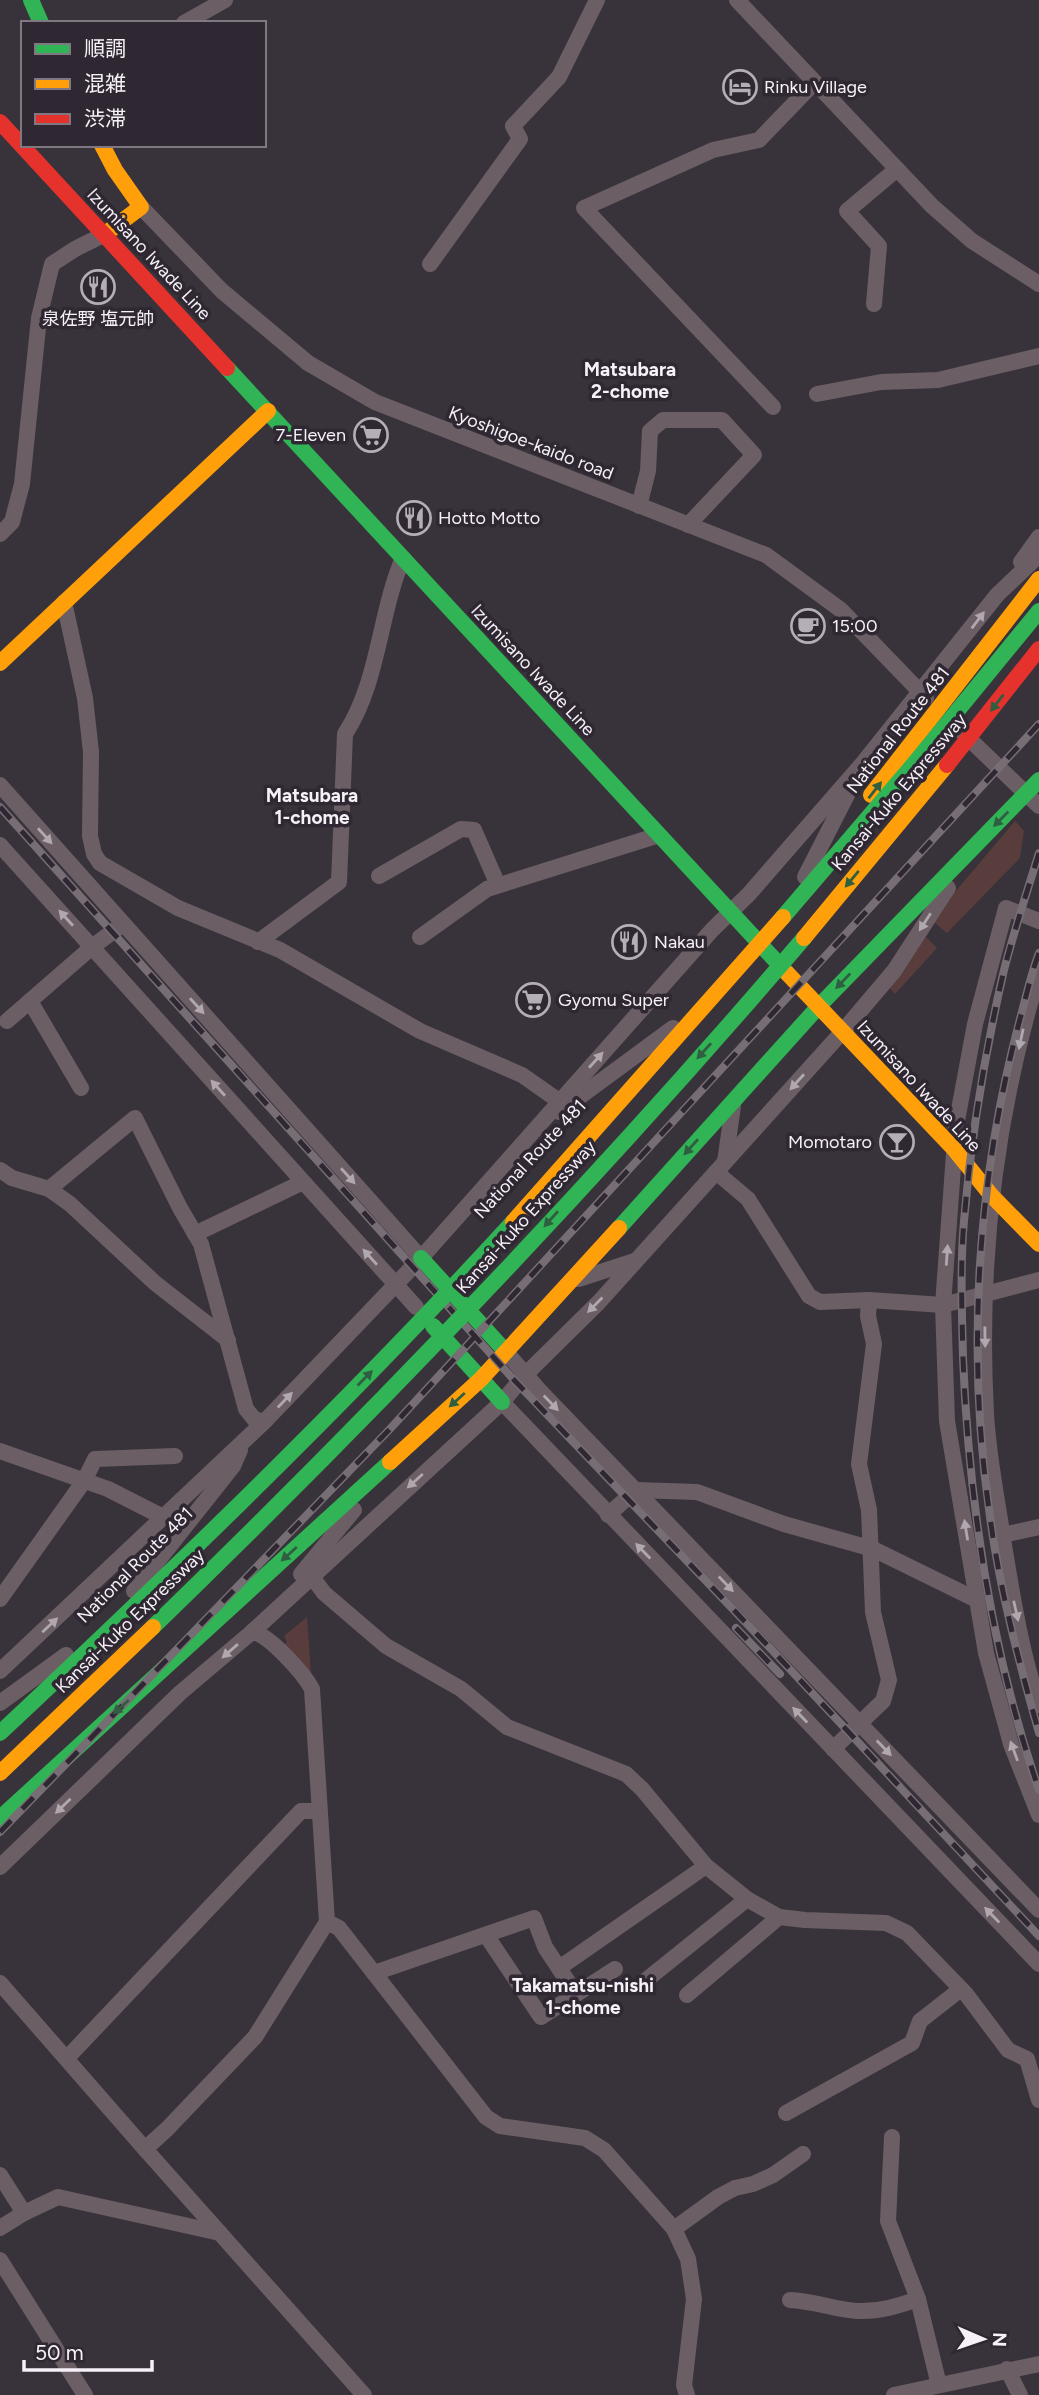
<svg xmlns="http://www.w3.org/2000/svg" width="1039" height="2395" viewBox="0 0 1039 2395" font-family="Figtree,'Noto Sans JP',sans-serif">
<style>
.green{fill:#583d3c}
.lines{fill:none;stroke-linecap:round;stroke-linejoin:round}
.street{stroke:#6b5f65;stroke-width:16}
.fast{stroke:#30b455;stroke-width:16}
.slow{stroke:#ff9f0a;stroke-width:16}
.jam{stroke:#e5322d;stroke-width:16}
.rail-casing{stroke:#776e75;stroke-width:8}
.rail{stroke:#2f2732;stroke-width:5;stroke-dasharray:16;stroke-linecap:butt}
.fast-bridge{stroke:#30b455;stroke-width:16}
.slow-bridge{stroke:#ff9f0a;stroke-width:16}
.jam-bridge{stroke:#e5322d;stroke-width:16}
.oneway{fill:#b0a8ae}
.oneway2{fill:#2f5f40}
.labels{text-anchor:middle;dominant-baseline:central;stroke-width:7;stroke-linejoin:round;paint-order:stroke}
.poi-label{font-size:18px;fill:#f6f0f8;stroke:#2f2732;text-anchor:start}
.street-label{font-size:18px;fill:#f6f0f8;stroke:#2f2732}
.neighbourhood-label{font-size:19px;font-weight:bold;fill:#f6f0f8;stroke:#2f2732}
</style>
<rect width="100%" height="100%" fill="#38333a"/>
<g class="green">
<path d="M 1015,821 L 1024,831 L 1020,858 L 947,933 L 935,923 L 955,892 Z"/>
<path d="M 926,937 L 937,948 L 895,994 L 889,987 Z"/>
<path d="M 307,1617 L 311,1674 L 284,1645 L 287,1642 L 284,1636 Z"/>
</g>
<g class="lines">
<g class="street">
<path d="M 737,0 L 932,206 L 972,241 L 1039,284"/>
<path d="M 184,23 L 225,0"/>
<path d="M 141,207 L 222,291 L 308,363 L 375,402 L 766,555 L 841,610 L 926,698"/>
<path d="M 430,264 L 520,139 L 513,126 L 559,77 L 597,0"/>
<path d="M 874,304 L 879,246 L 847,211 L 897,169"/>
<path d="M 817,394 L 881,382 L 938,380 L 1039,356"/>
<path d="M 773,407 L 584,208 L 713,150 L 759,140 L 814,83"/>
<path d="M 639,506 L 648,471 L 650,431 L 663,420 L 722,420 L 754,455 L 688,525"/>
<path d="M 0,534 L 12,522 L 22,484 L 39,318 L 52,264 L 75,249 L 105,234"/>
<path d="M 1021,562 L 1039,537"/>
<path d="M 64,602 L 85,698 L 91,752 L 90,836 L 94,854 L 100,863 L 178,908 L 280,950 L 420,1031 L 522,1075 L 559,1101"/>
<path d="M 963,733 L 1039,806"/>
<path d="M 0,785 L 421,1258"/>
<path d="M 0,845 L 416,1307"/>
<path d="M 379,876 L 461,829 L 474,830 L 498,885"/>
<path d="M 805,877 L 852,785"/>
<path d="M 1039,921 L 1006,908 L 975,1024 L 956,1126 L 943,1305 L 947,1421 L 986,1653 L 1011,1744 L 1039,1815"/>
<path d="M 420,937 L 487,889 L 659,835"/>
<path d="M 258,942 L 339,882 L 345,734 C 379,682 379,614 403,558"/>
<path d="M 1039,973 C 995,1115 978,1265 986,1413 C 988,1455 997,1498 1003,1539 C 1012,1594 1021,1652 1039,1705"/>
<path d="M 30,1001 L 81,1088"/>
<path d="M 7,1021 L 92,947 L 123,924"/>
<path d="M 559,1112 L 673,1028"/>
<path d="M 725,1162 L 733,1106"/>
<path d="M 0,1170 L 12,1178 L 49,1189 L 70,1204 L 155,1283 L 228,1340"/>
<path d="M 716,1172 L 748,1199 L 809,1296 L 820,1302 L 869,1300 L 943,1305 L 1039,1280"/>
<path d="M 49,1189 L 135,1118 L 180,1208 L 201,1244 L 246,1409 L 255,1420 L 265,1421"/>
<path d="M 195,1234 L 303,1182"/>
<path d="M 579,1279 L 634,1261"/>
<path d="M 506,1352 L 539,1390 L 1039,1910"/>
<path d="M 502,1402 L 1039,1964"/>
<path d="M 0,1451 L 108,1489 L 163,1517"/>
<path d="M 608,1515 L 636,1490 L 697,1492 L 784,1524 L 873,1549 L 977,1600"/>
<path d="M 1003,1535 L 1039,1527"/>
<path d="M 301,1574 L 354,1510"/>
<path d="M 307,1579 L 315,1581 L 324,1593 L 386,1646 L 461,1689 L 507,1727 L 626,1774 L 642,1789 L 706,1866 L 747,1899 L 779,1917 L 805,1920 L 886,1923 L 907,1933 L 966,1994 L 1008,2050 L 1027,2059 L 1039,2100"/>
<path d="M 134,1591 L 233,1466 L 240,1450"/>
<path d="M 0,1599 L 84,1481 L 95,1459 L 175,1456"/>
<path d="M 0,1671 L 265,1421 L 421,1258 L 712,930 L 749,894 L 863,763 L 997,595 L 1039,555"/>
<path d="M 0,1703 L 66,1655"/>
<path d="M 833,1749 L 883,1701 L 889,1680 L 873,1612 L 869,1510 L 859,1464 L 874,1344 L 868,1316 L 869,1300"/>
<path d="M 0,1867 L 180,1693 L 252,1632 L 502,1402 L 525,1375 L 599,1302 L 843,1031 L 894,971 L 948,888"/>
<path d="M 327,1922 L 339,1928 L 486,2117 L 500,2126 L 585,2138 L 604,2150 L 674,2229 L 688,2259 L 694,2299 L 684,2385 L 687,2395"/>
<path d="M 486,1935 L 541,2017 L 615,1969"/>
<path d="M 559,1968 L 706,1866"/>
<path d="M 374,1973 L 534,1918 L 545,1947 L 576,1994"/>
<path d="M 645,1981 L 747,1899"/>
<path d="M 0,1983 L 145,2149 L 364,2395"/>
<path d="M 687,1995 L 779,1917"/>
<path d="M 67,2058 L 301,1811 L 319,1811"/>
<path d="M 786,2113 L 912,2043 L 920,2021 L 961,1989"/>
<path d="M 892,2137 L 888,2221 L 918,2299 L 939,2385"/>
<path d="M 145,2149 L 167,2129 L 255,2037 L 327,1922 L 312,1689 C 304,1674 269,1634 252,1632"/>
<path d="M 0,2175 L 24,2213 L 0,2228"/>
<path d="M 24,2213 L 58,2197 L 220,2233"/>
<path d="M 674,2229 L 718,2197 L 735,2188 L 753,2184 L 773,2175 L 803,2154"/>
<path d="M 0,2260 L 85,2395"/>
<path d="M 790,2300 C 814,2301 836,2310 857,2311 C 879,2312 898,2306 918,2299"/>
<path d="M 1007,2369 L 1020,2395"/>
<path d="M 894,2395 L 1039,2364"/>
</g>
<g class="fast">
<path d="M 31,0 L 41,23"/>
<path d="M 227,368 L 787,973"/>
<path d="M 619,1228 L 819,1006 L 1039,780"/>
<path d="M 421,1258 L 506,1352"/>
<path d="M 433,1326 L 502,1402"/>
<path d="M 0,1818 L 390,1462"/>
</g>
<g class="slow">
<path d="M 102,145 L 115,170 L 141,207 L 105,234"/>
<path d="M 0,663 L 268,411"/>
<path d="M 871,795 L 1039,579"/>
<path d="M 787,973 L 954,1149 L 991,1195 L 1039,1244"/>
<path d="M 390,1462 L 481,1379 L 619,1228"/>
</g>
<path class="jam" d="M 0,122 L 227,368"/>
<g class="rail-casing">
<g id="rail">
<path d="M 0,807 L 515,1381 L 772,1650 L 1039,1936"/>
<path d="M 1039,853 C 1027,892 1014,931 1004,970 C 985,1052 971,1137 964,1221 C 960,1266 962,1313 963,1358 C 969,1504 991,1652 1039,1790"/>
<path d="M 1039,953 C 1031,974 1026,997 1020,1019 C 977,1180 966,1351 990,1517 C 1000,1591 1019,1662 1039,1733"/>
<path d="M 736,1628 L 780,1674"/>
<path d="M 0,1832 L 389,1430 L 1039,724"/>
</g>
</g>
<use href="#rail" class="rail"/>
<g class="fast-bridge">
<path d="M 783,917 L 913,765 L 1039,611"/>
<path d="M 153,1627 C 380,1407 599,1178 804,938"/>
<path d="M 0,1733 C 176,1568 350,1400 513,1222"/>
</g>
<g class="slow-bridge">
<path d="M 804,938 L 947,765"/>
<path d="M 513,1222 L 783,917"/>
<path d="M 0,1773 L 153,1627"/>
</g>
<path class="jam-bridge" d="M 947,765 L 1039,649"/>
</g>
<defs><path id="oneway-solid" d="M-6-.8H1V-3.2L6.5 0L1 3.2V.8H-6Z" transform="scale(1.75)"/></defs>
<g class="oneway">
<use href="#oneway-solid" transform="translate(978 620) rotate(-53)"/>
<use href="#oneway-solid" transform="translate(45 836) rotate(48)"/>
<use href="#oneway-solid" transform="translate(66 918) rotate(-132)"/>
<use href="#oneway-solid" transform="translate(925 922) rotate(123)"/>
<use href="#oneway-solid" transform="translate(197 1006) rotate(48)"/>
<use href="#oneway-solid" transform="translate(1021 1039) rotate(102)"/>
<use href="#oneway-solid" transform="translate(596 1060) rotate(-48)"/>
<use href="#oneway-solid" transform="translate(797 1082) rotate(132)"/>
<use href="#oneway-solid" transform="translate(218 1088) rotate(-132)"/>
<use href="#oneway-solid" transform="translate(348 1176) rotate(48)"/>
<use href="#oneway-solid" transform="translate(947 1255) rotate(-86)"/>
<use href="#oneway-solid" transform="translate(370 1257) rotate(-132)"/>
<use href="#oneway-solid" transform="translate(595 1305) rotate(135)"/>
<use href="#oneway-solid" transform="translate(985 1337) rotate(89)"/>
<use href="#oneway-solid" transform="translate(285 1400) rotate(-46)"/>
<use href="#oneway-solid" transform="translate(551 1403) rotate(46)"/>
<use href="#oneway-solid" transform="translate(415 1481) rotate(138)"/>
<use href="#oneway-solid" transform="translate(966 1530) rotate(-99)"/>
<use href="#oneway-solid" transform="translate(643 1551) rotate(-134)"/>
<use href="#oneway-solid" transform="translate(726 1584) rotate(46)"/>
<use href="#oneway-solid" transform="translate(1016 1611) rotate(77)"/>
<use href="#oneway-solid" transform="translate(50 1625) rotate(-43)"/>
<use href="#oneway-solid" transform="translate(230 1651) rotate(139)"/>
<use href="#oneway-solid" transform="translate(800 1715) rotate(-134)"/>
<use href="#oneway-solid" transform="translate(884 1748) rotate(46)"/>
<use href="#oneway-solid" transform="translate(1014 1751) rotate(-110)"/>
<use href="#oneway-solid" transform="translate(63 1806) rotate(136)"/>
<use href="#oneway-solid" transform="translate(992 1915) rotate(-134)"/>
</g>
<g class="oneway2">
<use href="#oneway-solid" transform="translate(997 703) rotate(128)"/>
<use href="#oneway-solid" transform="translate(875 790) rotate(-52)"/>
<use href="#oneway-solid" transform="translate(1001 819) rotate(135)"/>
<use href="#oneway-solid" transform="translate(852 879) rotate(130)"/>
<use href="#oneway-solid" transform="translate(843 981) rotate(134)"/>
<use href="#oneway-solid" transform="translate(704 1051) rotate(132)"/>
<use href="#oneway-solid" transform="translate(691 1147) rotate(132)"/>
<use href="#oneway-solid" transform="translate(551 1219) rotate(132)"/>
<use href="#oneway-solid" transform="translate(365 1378) rotate(-45)"/>
<use href="#oneway-solid" transform="translate(457 1400) rotate(138)"/>
<use href="#oneway-solid" transform="translate(289 1554) rotate(138)"/>
<use href="#oneway-solid" transform="translate(121 1707) rotate(138)"/>
</g>
<defs>
<g id="hotel-ring" transform="scale(1.75)"><circle r="9.5" fill="#2f2732" stroke="#b4aeb6" stroke-width="1.5"/><path d="M-6-4.5h1.5V1H6V5H4.5V3h-9V5H-6ZM-4 0a1.8 1.8 0 1 1 3.6 0ZM.5 0V-2.5h3Q6-2.5 6 0Z" fill="#b4aeb6"/></g>
<g id="restaurant-ring" transform="scale(1.75)"><circle r="9.5" fill="#2f2732" stroke="#b4aeb6" stroke-width="1.5"/><path d="M-5-6h1v4h1v-4h1v4h1v-4h1v5L-1.5 .5V6h-2V.5L-5-1ZM5-6V6H3V1.5H1.5Q1.5-4 5-6Z" fill="#b4aeb6"/></g>
<g id="supermarket-ring" transform="scale(1.75)"><circle r="9.5" fill="#2f2732" stroke="#b4aeb6" stroke-width="1.5"/><path d="M-6-5.5h2.5l.6 2H6L4.5 2H-2.5L-4.4-4H-6ZM-1.5 3.2a1.3 1.3 0 1 0 .1 0ZM3 3.2a1.3 1.3 0 1 0 .1 0Z" fill="#b4aeb6"/></g>
<g id="cafe-ring" transform="scale(1.75)"><circle r="9.5" fill="#2f2732" stroke="#b4aeb6" stroke-width="1.5"/><path d="M-5.5-4.5H6V0H3Q3 3.5 0 3.5H-2.5Q-5.5 3.5-5.5 0ZM3-3.2v2h1.7v-2ZM-6 4.5H4V6H-6Z" fill="#b4aeb6"/></g>
<g id="bar-ring" transform="scale(1.75)"><circle r="9.5" fill="#2f2732" stroke="#b4aeb6" stroke-width="1.5"/><path d="M-6-5H6L.8 .8V4.5H3.5V6h-7V4.5H-.8V.8Z" fill="#b4aeb6"/></g>
</defs>
<g fill-rule="evenodd">
<use href="#hotel-ring" x="740" y="87"/>
<use href="#restaurant-ring" x="98" y="287"/>
<use href="#supermarket-ring" x="371" y="435"/>
<use href="#restaurant-ring" x="414" y="518"/>
<use href="#cafe-ring" x="808" y="626"/>
<use href="#restaurant-ring" x="629" y="942"/>
<use href="#supermarket-ring" x="533" y="1000"/>
<use href="#bar-ring" x="897" y="1142"/>
</g>
<g class="labels">
<g class="poi-label">
<text x="764" y="87">Rinku Village</text>
<text x="98" y="319" text-anchor="middle">泉佐野 塩元帥</text>
<text x="346" y="435" text-anchor="end">7-Eleven</text>
<text x="438" y="518">Hotto Motto</text>
<text x="832" y="626">15:00</text>
<text x="654" y="942">Nakau</text>
<text x="558" y="1000">Gyomu Super</text>
<text x="872" y="1142" text-anchor="end">Momotaro</text>
</g>
<g class="street-label">
<text transform="translate(149 254) rotate(47)">Izumisano Iwade Line</text>
<text transform="translate(531 443) rotate(21)">Kyoshigoe-kaido road</text>
<text transform="translate(533 670) rotate(47)">Izumisano Iwade Line</text>
<text transform="translate(898 730) rotate(-52)">National Route 481</text>
<text transform="translate(899 792) rotate(-50)">Kansai-Kuko Expressway</text>
<text transform="translate(919 1086) rotate(47)">Izumisano Iwade Line</text>
<text transform="translate(530 1159) rotate(-47)">National Route 481</text>
<text transform="translate(526 1217) rotate(-48)">Kansai-Kuko Expressway</text>
<text transform="translate(135 1565) rotate(-45)">National Route 481</text>
<text transform="translate(130 1621) rotate(-44)">Kansai-Kuko Expressway</text>
</g>
<g class="neighbourhood-label">
<text x="630" y="369">Matsubara<tspan x="630" dy="22">2-chome</tspan></text>
<text x="312" y="795">Matsubara<tspan x="312" dy="22">1-chome</tspan></text>
<text x="583" y="1985">Takamatsu-nishi<tspan x="583" dy="22">1-chome</tspan></text>
</g>
</g>
<rect x="21" y="21" width="245" height="126" fill="#2f2732" stroke="#7f7781" stroke-width="2"/>
<rect x="35" y="44" width="35" height="10" fill="#30b455" stroke="#7f7781" stroke-width="2"/>
<text x="84" y="56" font-size="21" fill="#f6f0f8">順調</text>
<rect x="35" y="79" width="35" height="10" fill="#ff9f0a" stroke="#7f7781" stroke-width="2"/>
<text x="84" y="91" font-size="21" fill="#f6f0f8">混雑</text>
<rect x="35" y="114" width="35" height="10" fill="#e5322d" stroke="#7f7781" stroke-width="2"/>
<text x="84" y="126" font-size="21" fill="#f6f0f8">渋滞</text>
<g transform="translate(983 2339) rotate(92)" stroke="#2f2732" stroke-width="5" paint-order="stroke">
<path d="M0-5L12 26L0 18L-12 26Z" fill="#f6f0f8"/>
<text y="-10" font-size="19" font-weight="bold" text-anchor="middle" fill="#f6f0f8">N</text>
</g>
<path d="M24 2360v10h128v-10" fill="none" stroke="#f6f0f8" stroke-width="3.5"/>
<text x="35" y="2360" font-size="21" fill="#f6f0f8" stroke="#2f2732" stroke-width="5" paint-order="stroke">50 m</text>
</svg>
